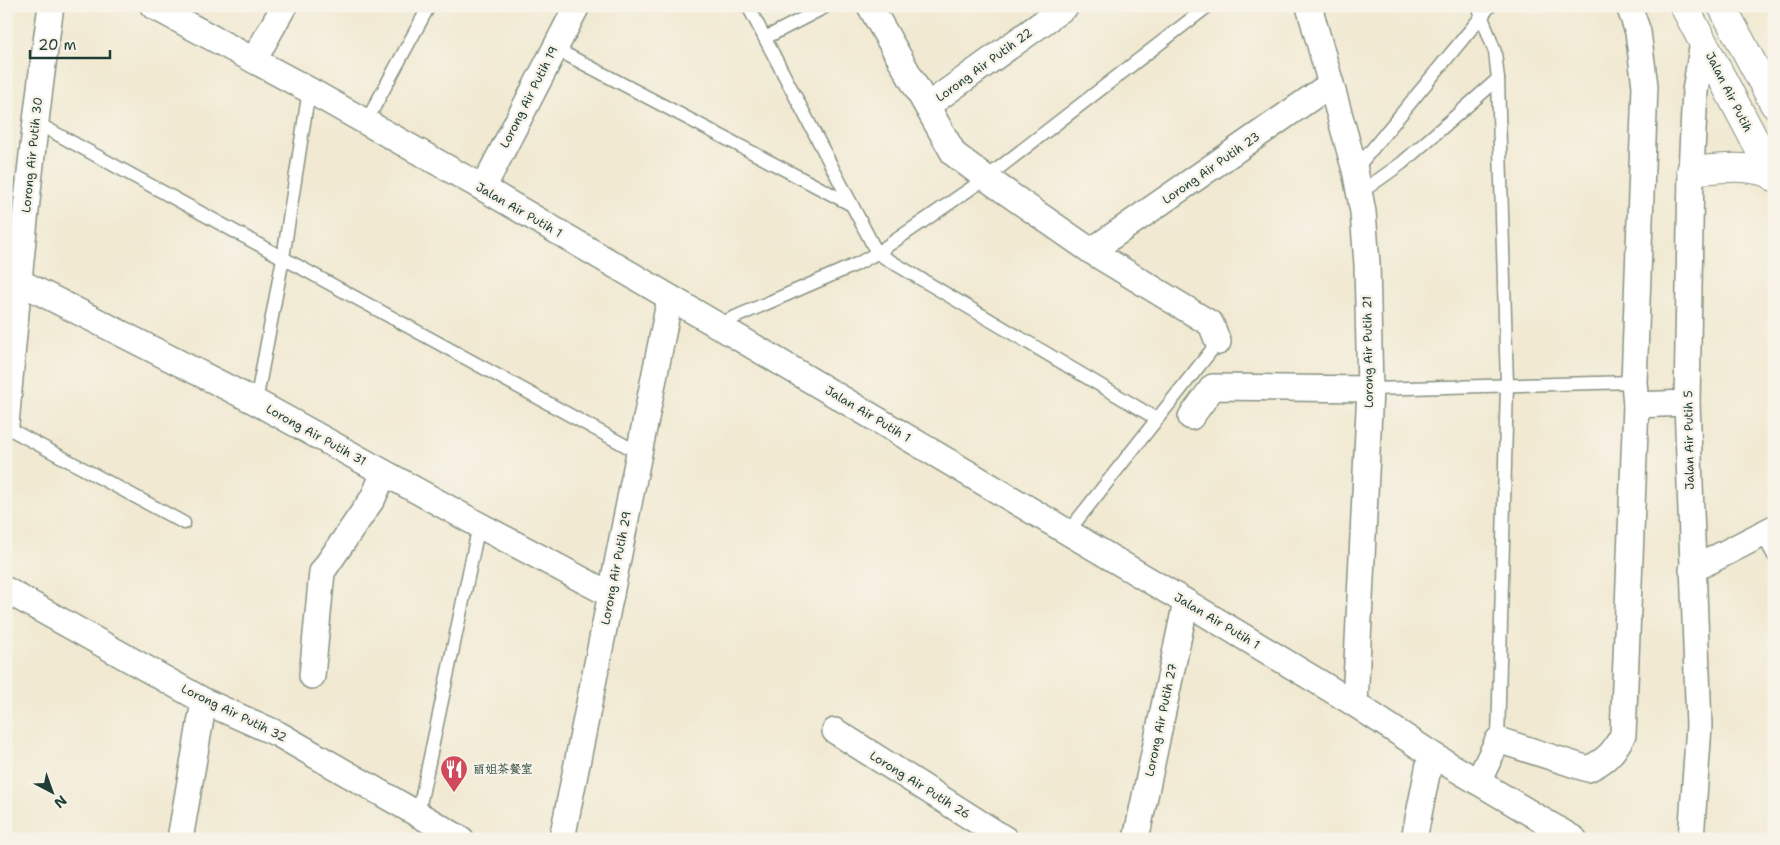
<svg xmlns="http://www.w3.org/2000/svg" width="1780" height="845" viewBox="0 0 1780 845" font-family="'Shantell Sans','LXGW WenKai TC',sans-serif">
<style>
.lines{fill:none;stroke-linecap:round;stroke-linejoin:round}
.service-casing{stroke:#889383;stroke-width:15}
.minor-casing{stroke:#889383;stroke-width:28}
.tertiary-casing{stroke:#889383;stroke-width:30}
.service{stroke:#fff;stroke-width:12}
.minor{stroke:#fff;stroke-width:25}
.tertiary{stroke:#fff;stroke-width:28}
.labels{text-anchor:middle;dominant-baseline:central;stroke-width:5;stroke-linejoin:round;paint-order:stroke}
.street-label{font-size:12px;fill:#1f3d34;stroke:#f7f3e8}
.poi-label{font-size:12px;fill:#1f3d34;stroke:#f7f3e8;text-anchor:start}
</style>
<rect width="100%" height="100%" fill="#f7f3e8"/>
<filter id="ink" filterUnits="userSpaceOnUse"><feTurbulence type="fractalNoise" baseFrequency=".02" numOctaves="2"/><feDisplacementMap in="SourceGraphic" scale="10" xChannelSelector="R" yChannelSelector="G"/><feConvolveMatrix kernelMatrix="1 2 1 2 8 2 1 2 1" color-interpolation-filters="sRGB"/></filter>
<filter id="wash" filterUnits="userSpaceOnUse"><feTurbulence type="fractalNoise" baseFrequency=".0096" numOctaves="4" result="noise"/><feDisplacementMap in="SourceGraphic" scale="20" xChannelSelector="R" yChannelSelector="G"/><feGaussianBlur stdDeviation="1.12" result="paint"/><feColorMatrix in="noise" values="0 0 0 0 0 0 0 0 0 0 0 0 0 0 0 0 0 1.4 0 .05"/><feComposite in="paint" operator="in"/></filter>
<g filter="url(#wash)">
<rect width="100%" height="100%" fill="#f1e9d2"/>
</g>
<g filter="url(#ink)">
<g class="lines">
<g class="service-casing">
<g id="service">
<path d="M 748,6 L 877,253 L 1157,419"/>
<path d="M 1478,6 L 1495,52 L 1498,79 L 1507,384 L 1498,740"/>
<path d="M 765,38 L 827,6"/>
<path d="M 554,48 L 852,205"/>
<path d="M 35,122 L 639,453"/>
<path d="M 366,122 L 429,6"/>
<path d="M 1355,170 L 1490,6"/>
<path d="M 1360,193 L 1402,163 L 1498,79"/>
<path d="M 717,325 L 857,264 L 877,253 L 986,178 L 1208,6"/>
<path d="M 1370,389 L 1634,382"/>
<path d="M 256,402 L 283,258 L 309,90"/>
<path d="M 6,427 L 184,523"/>
<path d="M 1067,533 L 1218,342"/>
<path d="M 1762,534 L 1774,556"/>
<path d="M 418,814 L 479,525"/>
</g>
</g>
<g class="minor-casing">
<g id="minor">
<path d="M 153,6 L 309,90 L 483,188 L 717,325 L 1186,602 L 1355,704 L 1431,754 L 1574,839"/>
<path d="M 870,6 L 954,154 L 986,178 L 1091,251 L 1211,324 L 1218,342"/>
<path d="M 1309,6 L 1355,170 L 1363,212 L 1367,264 L 1370,389 L 1355,704"/>
<path d="M 254,60 L 284,6"/>
<path d="M 927,106 L 1066,6"/>
<path d="M 483,188 L 577,6"/>
<path d="M 1091,251 L 1331,84"/>
<path d="M 18,281 L 256,402 L 479,525 L 611,595"/>
<path d="M 1636,405 L 1687,403"/>
<path d="M 1191,417 L 1213,387 L 1370,389"/>
<path d="M 6,425 C 18,285 31,145 51,6"/>
<path d="M 1692,570 L 1774,528"/>
<path d="M 6,590 L 204,701 L 278,734 L 461,839"/>
<path d="M 312,676 L 322,572 L 373,498 L 384,473"/>
<path d="M 835,731 L 1005,839"/>
<path d="M 1478,782 L 1498,740 L 1588,769 C 1607,760 1613,753 1623,735 L 1636,405 L 1634,382 L 1645,86 L 1638,32 L 1629,6"/>
<path d="M 180,839 L 204,701"/>
<path d="M 562,839 L 670,298"/>
<path d="M 1136,839 L 1186,602"/>
<path d="M 1414,839 L 1431,754"/>
<path d="M 1691,839 L 1699,726 L 1687,403 L 1691,171 L 1695,91 L 1703,42"/>
</g>
</g>
<g class="tertiary-casing">
<g id="tertiary">
<path d="M 1684,6 L 1774,177"/>
<path d="M 1722,6 L 1774,104"/>
<path d="M 1691,171 C 1722,168 1743,164 1772,174"/>
</g>
</g>
<use href="#service" class="service"/>
<use href="#minor" class="minor"/>
<use href="#tertiary" class="tertiary"/>
</g>
</g>
<defs>
<g id="restaurant-pin" transform="scale(1.4375)"><path d="M0 17L-7.5 6A9.5 9.5 0 1 1 7.5 6Z" fill="#d1495b" stroke="#f7f3e8"/><path d="M-5-6h1v4h1v-4h1v4h1v-4h1v5L-1.5 .5V6h-2V.5L-5-1ZM5-6V6H3V1.5H1.5Q1.5-4 5-6Z" fill="#fff"/></g>
</defs>
<g fill-rule="evenodd">
<use href="#restaurant-pin" x="454" y="769"/>
</g>
<g class="labels">
<g class="street-label">
<text transform="translate(984 65) rotate(-36)">Lorong Air Putih 22</text>
<text transform="translate(1729 92) rotate(63)">Jalan Air Putih</text>
<text transform="translate(529 97) rotate(-63)">Lorong Air Putih 19</text>
<text transform="translate(32 155) rotate(-84)">Lorong Air Putih 30</text>
<text transform="translate(1211 168) rotate(-35)">Lorong Air Putih 23</text>
<text transform="translate(519 210) rotate(30)">Jalan Air Putih 1</text>
<text transform="translate(1368 352) rotate(-91)">Lorong Air Putih 21</text>
<text transform="translate(868 414) rotate(31)">Jalan Air Putih 1</text>
<text transform="translate(316 435) rotate(29)">Lorong Air Putih 31</text>
<text transform="translate(1689 440) rotate(-91)">Jalan Air Putih 5</text>
<text transform="translate(616 568) rotate(-79)">Lorong Air Putih 29</text>
<text transform="translate(1217 621) rotate(31)">Jalan Air Putih 1</text>
<text transform="translate(234 713) rotate(26)">Lorong Air Putih 32</text>
<text transform="translate(1161 720) rotate(-78)">Lorong Air Putih 27</text>
<text transform="translate(920 785) rotate(32)">Lorong Air Putih 26</text>
</g>
<g class="poi-label">
<text x="473" y="769">丽姐茶餐室</text>
</g>
</g>
<rect width="1780" height="845" fill="none" stroke="#f7f3e8" stroke-width="25"/>
<g transform="translate(52 792) rotate(139)" stroke="#f7f3e8" stroke-width="4" paint-order="stroke">
<path d="M0-4L9 19L0 12L-9 19Z" fill="#1f3d34"/>
<text y="-8" font-size="14" font-weight="bold" text-anchor="middle" fill="#1f3d34">N</text>
</g>
<path d="M30 50v8h80v-8" fill="none" stroke="#1f3d34" stroke-width="2.5"/>
<text x="38" y="50" font-size="15" fill="#1f3d34" stroke="#f7f3e8" stroke-width="4" paint-order="stroke">20 m</text>
</svg>
